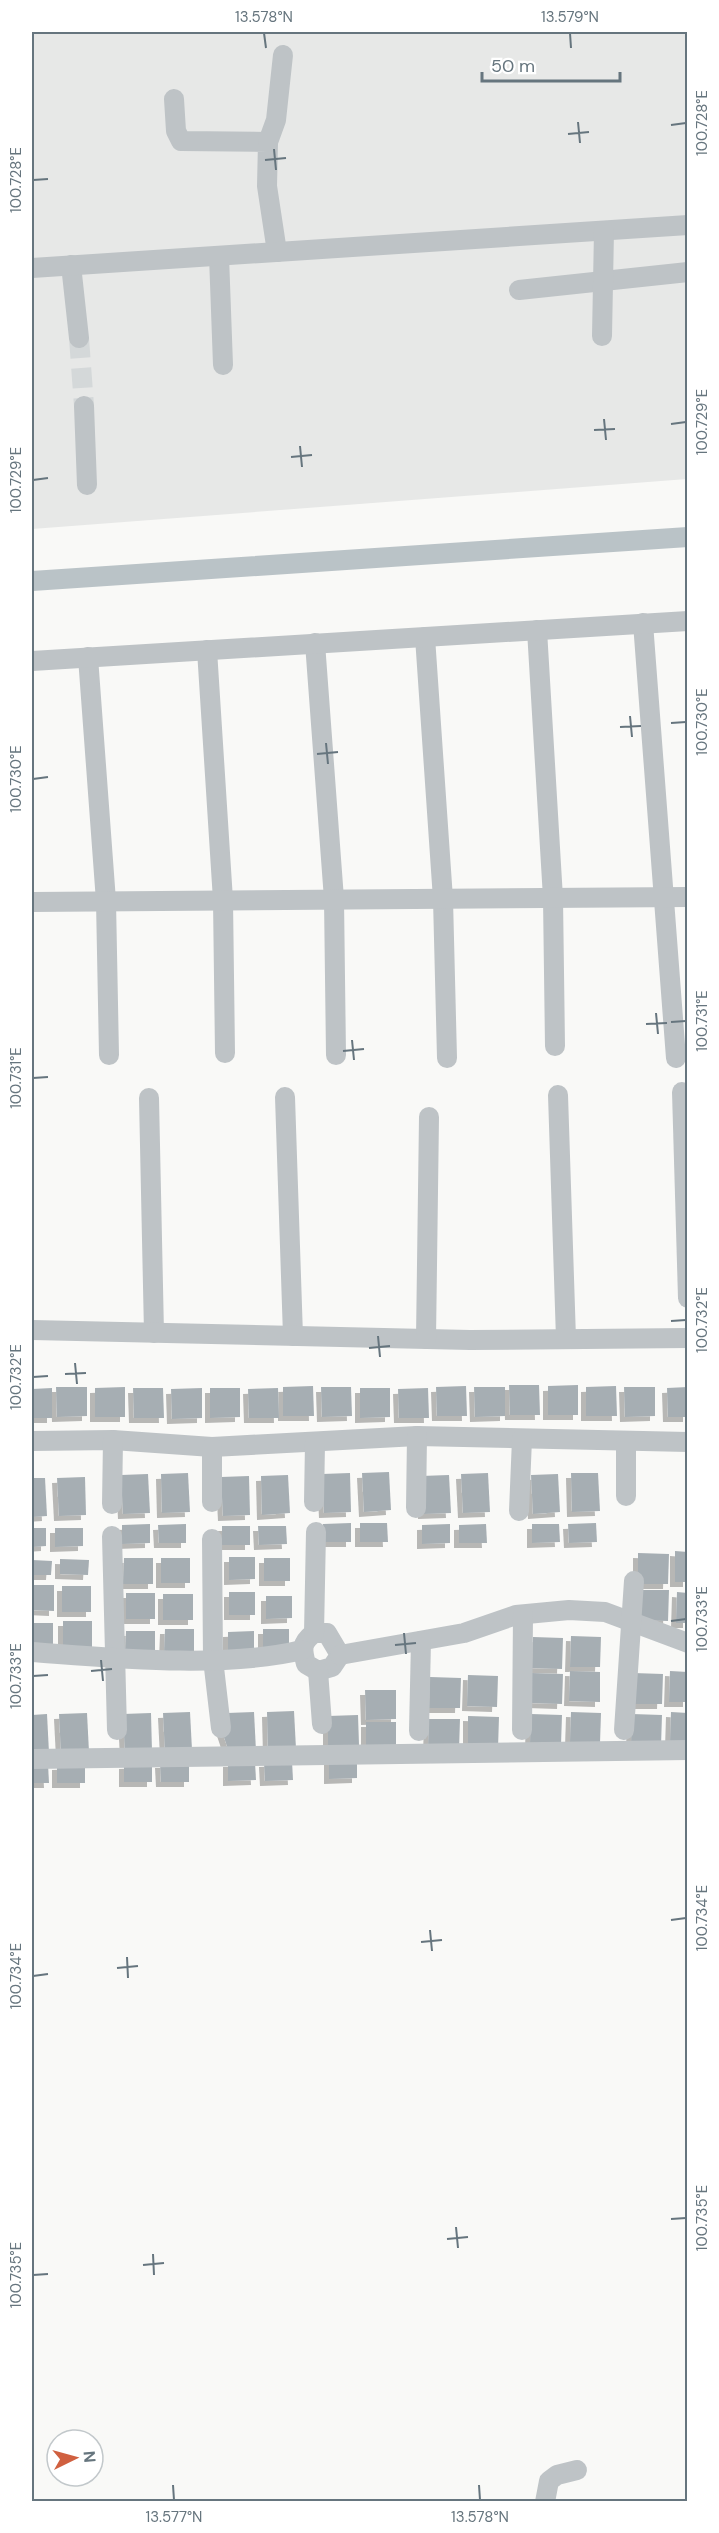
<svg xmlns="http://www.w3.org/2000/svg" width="719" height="2533" viewBox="0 0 719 2533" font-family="'DM Sans',sans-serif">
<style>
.built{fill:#e7e8e7}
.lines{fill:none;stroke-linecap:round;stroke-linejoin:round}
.canal{stroke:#bac3c7;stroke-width:20}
.building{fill:#a6aeb3;filter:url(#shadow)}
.minor-tunnel{stroke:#d4d8d9;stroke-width:20;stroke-dasharray:20 10;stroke-linecap:butt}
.minor{stroke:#bec3c6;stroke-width:20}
.ticks{fill:none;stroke:#66757e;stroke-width:2}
.neatline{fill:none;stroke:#66757e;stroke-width:2}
.ticks-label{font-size:15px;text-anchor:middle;fill:#66757e}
</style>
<defs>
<filter id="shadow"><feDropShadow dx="-5" dy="5" stdDeviation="0" flood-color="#0004"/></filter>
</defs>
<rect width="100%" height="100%" fill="#f9f9f7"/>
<path class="built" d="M 32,32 L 687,32 L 687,479 L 32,529 Z"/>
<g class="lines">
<path class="canal" d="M 32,581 L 688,537"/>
</g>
<g class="building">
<path d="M 509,1385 L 539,1385 L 540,1415 L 510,1415 Z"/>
<path d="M 578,1385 L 578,1415 L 548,1415 L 548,1386 Z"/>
<path d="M 313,1386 L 314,1416 L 283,1416 L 283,1387 Z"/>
<path d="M 466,1386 L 467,1416 L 437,1416 L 436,1387 Z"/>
<path d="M 616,1386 L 617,1416 L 586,1416 L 586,1387 Z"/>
<path d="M 56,1387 L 87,1387 L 87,1416 L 57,1417 Z"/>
<path d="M 125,1387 L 125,1417 L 95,1417 L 95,1388 Z"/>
<path d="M 321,1387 L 351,1387 L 352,1416 L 322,1417 Z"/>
<path d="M 474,1387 L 505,1387 L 505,1416 L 475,1417 Z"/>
<path d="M 624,1387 L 655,1387 L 655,1416 L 625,1417 Z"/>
<path d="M 688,1387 L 688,1417 L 668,1417 L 667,1388 Z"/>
<path d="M 52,1388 L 52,1418 L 32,1418 L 32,1389 Z"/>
<path d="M 133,1388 L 163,1388 L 164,1418 L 134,1418 Z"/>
<path d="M 202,1388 L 202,1418 L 172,1419 L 171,1389 Z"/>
<path d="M 210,1388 L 240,1388 L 240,1417 L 210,1418 Z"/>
<path d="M 278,1388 L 279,1418 L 249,1418 L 248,1389 Z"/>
<path d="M 360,1388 L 390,1388 L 390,1417 L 360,1418 Z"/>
<path d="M 428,1388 L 429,1418 L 399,1418 L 398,1389 Z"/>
<path d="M 389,1472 L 391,1510 L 364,1512 L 362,1473 Z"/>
<path d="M 188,1473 L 190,1512 L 162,1513 L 161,1474 Z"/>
<path d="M 350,1473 L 351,1512 L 324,1513 L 322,1474 Z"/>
<path d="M 488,1473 L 490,1512 L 463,1513 L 461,1474 Z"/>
<path d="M 571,1473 L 598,1473 L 600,1511 L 572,1512 Z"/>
<path d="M 148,1474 L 150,1513 L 123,1514 L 121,1475 Z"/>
<path d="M 558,1474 L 560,1512 L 533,1514 L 531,1475 Z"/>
<path d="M 288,1475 L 290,1513 L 262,1515 L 261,1476 Z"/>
<path d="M 449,1475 L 451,1513 L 423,1514 L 421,1476 Z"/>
<path d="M 249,1476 L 250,1515 L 223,1516 L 221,1477 Z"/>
<path d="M 85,1477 L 86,1515 L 59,1516 L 57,1478 Z"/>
<path d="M 32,1478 L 45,1478 L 47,1516 L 32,1517 Z"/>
<path d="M 351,1523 L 351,1542 L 323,1542 L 323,1524 Z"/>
<path d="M 360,1523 L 387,1523 L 388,1542 L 360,1542 Z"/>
<path d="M 596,1523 L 597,1542 L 569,1543 L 568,1524 Z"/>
<path d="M 150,1524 L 150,1543 L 122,1544 L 122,1525 Z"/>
<path d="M 186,1524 L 186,1543 L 159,1543 L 158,1525 Z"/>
<path d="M 450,1524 L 450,1543 L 422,1544 L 422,1525 Z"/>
<path d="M 486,1524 L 487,1543 L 459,1543 L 459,1525 Z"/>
<path d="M 532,1524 L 559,1524 L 560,1542 L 532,1543 Z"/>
<rect x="222" y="1526" width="28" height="19"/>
<path d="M 258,1526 L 286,1526 L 287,1544 L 259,1545 Z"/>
<path d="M 32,1528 L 46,1528 L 46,1546 L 32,1547 Z"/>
<path d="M 55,1528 L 83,1528 L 83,1546 L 55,1547 Z"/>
<path d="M 675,1551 L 688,1552 L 688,1582 L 675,1582 Z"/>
<path d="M 638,1553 L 669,1554 L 668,1584 L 638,1584 Z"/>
<path d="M 229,1557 L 255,1557 L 255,1579 L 229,1580 Z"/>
<path d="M 124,1558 L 153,1558 L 153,1584 L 123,1584 Z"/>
<rect x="161" y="1558" width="29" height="25"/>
<rect x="264" y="1558" width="26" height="23"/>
<path d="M 60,1559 L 89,1560 L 88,1575 L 60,1574 Z"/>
<path d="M 32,1560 L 52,1561 L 51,1575 L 32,1575 Z"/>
<path d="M 32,1585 L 54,1585 L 54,1611 L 32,1610 Z"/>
<rect x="62" y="1586" width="29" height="26"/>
<path d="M 638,1590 L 669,1590 L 668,1621 L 638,1620 Z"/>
<rect x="229" y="1592" width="26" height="23"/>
<path d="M 677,1592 L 688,1593 L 688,1623 L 676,1623 Z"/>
<rect x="126" y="1593" width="29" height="26"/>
<rect x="163" y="1594" width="30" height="26"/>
<path d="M 266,1596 L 292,1596 L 292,1618 L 266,1619 Z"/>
<rect x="63" y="1621" width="29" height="26"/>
<rect x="32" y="1623" width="21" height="25"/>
<path d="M 165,1629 L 194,1629 L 194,1655 L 164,1655 Z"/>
<rect x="263" y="1629" width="26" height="23"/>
<path d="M 126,1631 L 155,1631 L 155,1656 L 125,1656 Z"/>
<path d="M 254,1631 L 254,1654 L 228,1654 L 228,1632 Z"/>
<path d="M 571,1636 L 601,1637 L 600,1667 L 570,1667 Z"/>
<path d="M 533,1637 L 563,1638 L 562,1669 L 532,1668 Z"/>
<path d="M 570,1671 L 600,1672 L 600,1702 L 569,1701 Z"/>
<path d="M 670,1671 L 688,1672 L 688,1702 L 669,1702 Z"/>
<path d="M 532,1673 L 563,1674 L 562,1704 L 532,1703 Z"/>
<path d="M 633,1673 L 663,1674 L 662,1704 L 632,1704 Z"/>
<path d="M 468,1675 L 498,1676 L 497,1707 L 467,1706 Z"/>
<path d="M 430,1677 L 461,1678 L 460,1708 L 429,1708 Z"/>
<path d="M 365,1690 L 396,1690 L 396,1719 L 366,1720 Z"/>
<path d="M 294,1711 L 296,1749 L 268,1750 L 267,1712 Z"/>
<path d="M 190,1712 L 192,1750 L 165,1752 L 163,1713 Z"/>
<path d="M 254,1712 L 256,1751 L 229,1752 L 221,1728 L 227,1713 Z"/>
<path d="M 571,1712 L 601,1713 L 600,1743 L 570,1742 Z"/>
<path d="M 671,1712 L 688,1713 L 688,1743 L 670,1743 Z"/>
<path d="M 87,1713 L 89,1752 L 61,1753 L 59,1714 Z"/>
<path d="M 151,1713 L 152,1752 L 125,1753 L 123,1714 Z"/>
<path d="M 47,1714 L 49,1753 L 32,1754 L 32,1715 Z"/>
<path d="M 531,1714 L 562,1715 L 561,1745 L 530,1744 Z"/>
<path d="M 632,1714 L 662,1715 L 661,1746 L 631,1745 Z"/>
<path d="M 358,1715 L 359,1745 L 328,1745 L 328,1716 Z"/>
<path d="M 468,1716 L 499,1717 L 498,1748 L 468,1747 Z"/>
<path d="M 429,1719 L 460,1719 L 459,1750 L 428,1749 Z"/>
<path d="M 366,1722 L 396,1722 L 396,1751 L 366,1752 Z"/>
<path d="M 357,1759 L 357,1778 L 329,1779 L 329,1760 Z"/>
<path d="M 292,1761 L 293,1780 L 265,1781 L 264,1762 Z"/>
<path d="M 228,1762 L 255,1762 L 256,1780 L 228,1781 Z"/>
<path d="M 152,1763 L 152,1782 L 124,1782 L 124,1764 Z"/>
<path d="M 160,1763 L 189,1763 L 189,1782 L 161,1782 Z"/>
<path d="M 48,1764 L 49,1783 L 32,1783 L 32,1765 Z"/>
<path d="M 85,1764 L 85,1783 L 57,1783 L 57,1765 Z"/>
</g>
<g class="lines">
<path class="minor-tunnel" d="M 79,338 L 84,406"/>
<g class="minor">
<path d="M 174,99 L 176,131 L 181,141 L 268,142 L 267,186 L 277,252"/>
<path d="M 268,142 L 276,120 L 283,55"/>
<path d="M 219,256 L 223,365"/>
<path d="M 71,265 L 79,338"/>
<path d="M 32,268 L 688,225"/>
<path d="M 519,290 L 688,272"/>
<path d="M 602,336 L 604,231"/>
<path d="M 84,406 L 87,485"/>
<path d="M 643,623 L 676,1058"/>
<path d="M 537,630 L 553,898 L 555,1046"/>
<path d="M 425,637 L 443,899 L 447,1058"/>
<path d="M 315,643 L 334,899 L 336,1055"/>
<path d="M 207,650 L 223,900 L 225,1053"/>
<path d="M 88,657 L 106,901 L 109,1055"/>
<path d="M 32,661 L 688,621"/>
<path d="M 32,902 L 688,897"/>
<path d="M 682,1092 L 688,1298"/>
<path d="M 558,1095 L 566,1339"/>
<path d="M 285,1097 L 293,1336"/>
<path d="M 149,1098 L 154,1333"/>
<path d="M 32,1330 L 470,1340 L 688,1338"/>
<path d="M 426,1339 L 429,1117"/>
<path d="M 32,1441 L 113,1440 L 212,1447 L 417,1436 L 688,1442"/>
<path d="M 626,1496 L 626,1442"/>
<path d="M 212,1502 L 212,1447"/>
<path d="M 314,1502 L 315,1443"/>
<path d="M 112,1504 L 113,1440"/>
<path d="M 416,1508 L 417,1436"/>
<path d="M 519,1511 L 522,1439"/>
<path d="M 112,1536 L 117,1730"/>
<path d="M 212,1539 L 213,1659 L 221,1728"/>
<path d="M 314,1633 L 327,1633 L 340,1655 L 332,1667 L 318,1671 L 306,1664 C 302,1649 301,1643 314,1633 Z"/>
<path d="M 314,1633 L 316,1532"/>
<path d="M 32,1652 C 113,1658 223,1669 302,1650"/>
<path d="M 340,1655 L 464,1633 L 516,1615 L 569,1610 L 605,1612 L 688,1643"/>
<path d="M 318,1671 L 322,1724"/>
<path d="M 522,1730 L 523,1615"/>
<path d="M 624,1730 L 634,1581"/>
<path d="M 419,1731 L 421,1641"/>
<path d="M 32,1759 L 688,1750"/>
<path d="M 545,2502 L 549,2481 L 557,2475 L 577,2470"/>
</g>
</g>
<path class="ticks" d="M 264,33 L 266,48M 570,33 L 571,48M 578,122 L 580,143M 671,125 L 686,123M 568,134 L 589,132M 274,149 L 276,170M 265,160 L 286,158M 33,180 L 48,179M 604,419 L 606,440M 671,424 L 686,422M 594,430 L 615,429M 300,446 L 302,467M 291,457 L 312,455M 33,480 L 48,478M 630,716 L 632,737M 671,723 L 686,722M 620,727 L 641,726M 326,743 L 328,764M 317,754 L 338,752M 33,779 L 48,777M 656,1013 L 658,1034M 671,1022 L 686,1021M 646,1024 L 667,1023M 352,1040 L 354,1060M 343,1051 L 364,1049M 33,1078 L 48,1077M 671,1321 L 686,1320M 378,1336 L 380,1357M 369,1348 L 390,1346M 75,1363 L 77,1384M 65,1374 L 86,1373M 33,1377 L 48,1376M 671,1621 L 686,1619M 404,1633 L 406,1654M 395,1645 L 416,1643M 101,1660 L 103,1681M 91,1671 L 112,1669M 33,1676 L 48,1675M 671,1920 L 686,1918M 430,1930 L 432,1951M 421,1942 L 442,1940M 127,1957 L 128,1978M 117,1968 L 138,1966M 33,1976 L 48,1974M 671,2219 L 686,2218M 456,2227 L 458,2248M 447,2239 L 468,2237M 153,2254 L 154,2275M 143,2265 L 164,2263M 33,2275 L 48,2274M 173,2485 L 174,2500M 479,2485 L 480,2500"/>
<rect width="719" height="2533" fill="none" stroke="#ffffff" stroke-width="66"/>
<g transform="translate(75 2458) rotate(85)"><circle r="28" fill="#ffffff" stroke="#c2c8cb" stroke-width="1.5"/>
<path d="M0-4.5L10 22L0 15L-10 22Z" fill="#d06040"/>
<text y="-9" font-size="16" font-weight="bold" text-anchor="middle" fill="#66757e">N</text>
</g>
<path d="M482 72v9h138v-9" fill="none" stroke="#66757e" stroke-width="3"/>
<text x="491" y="72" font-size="18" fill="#66757e" stroke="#ffffff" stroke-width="4.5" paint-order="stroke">50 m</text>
<rect x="33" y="33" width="653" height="2467" class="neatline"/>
<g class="ticks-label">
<text x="264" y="22">13.578°N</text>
<text x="570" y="22">13.579°N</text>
<text transform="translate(702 123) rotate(-90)" y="5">100.728°E</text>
<text transform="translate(16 180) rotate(-90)" y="5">100.728°E</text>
<text transform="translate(702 422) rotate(-90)" y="5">100.729°E</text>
<text transform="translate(16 480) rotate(-90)" y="5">100.729°E</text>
<text transform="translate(702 722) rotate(-90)" y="5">100.730°E</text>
<text transform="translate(16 779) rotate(-90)" y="5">100.730°E</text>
<text transform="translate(702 1021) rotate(-90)" y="5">100.731°E</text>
<text transform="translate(16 1078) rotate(-90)" y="5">100.731°E</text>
<text transform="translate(702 1320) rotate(-90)" y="5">100.732°E</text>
<text transform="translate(16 1377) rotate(-90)" y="5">100.732°E</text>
<text transform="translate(702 1619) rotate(-90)" y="5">100.733°E</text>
<text transform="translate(16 1676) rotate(-90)" y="5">100.733°E</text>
<text transform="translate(702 1918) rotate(-90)" y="5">100.734°E</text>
<text transform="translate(16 1976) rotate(-90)" y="5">100.734°E</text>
<text transform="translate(702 2218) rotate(-90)" y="5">100.735°E</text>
<text transform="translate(16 2275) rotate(-90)" y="5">100.735°E</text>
<text x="174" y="2522">13.577°N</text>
<text x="480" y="2522">13.578°N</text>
</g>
</svg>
